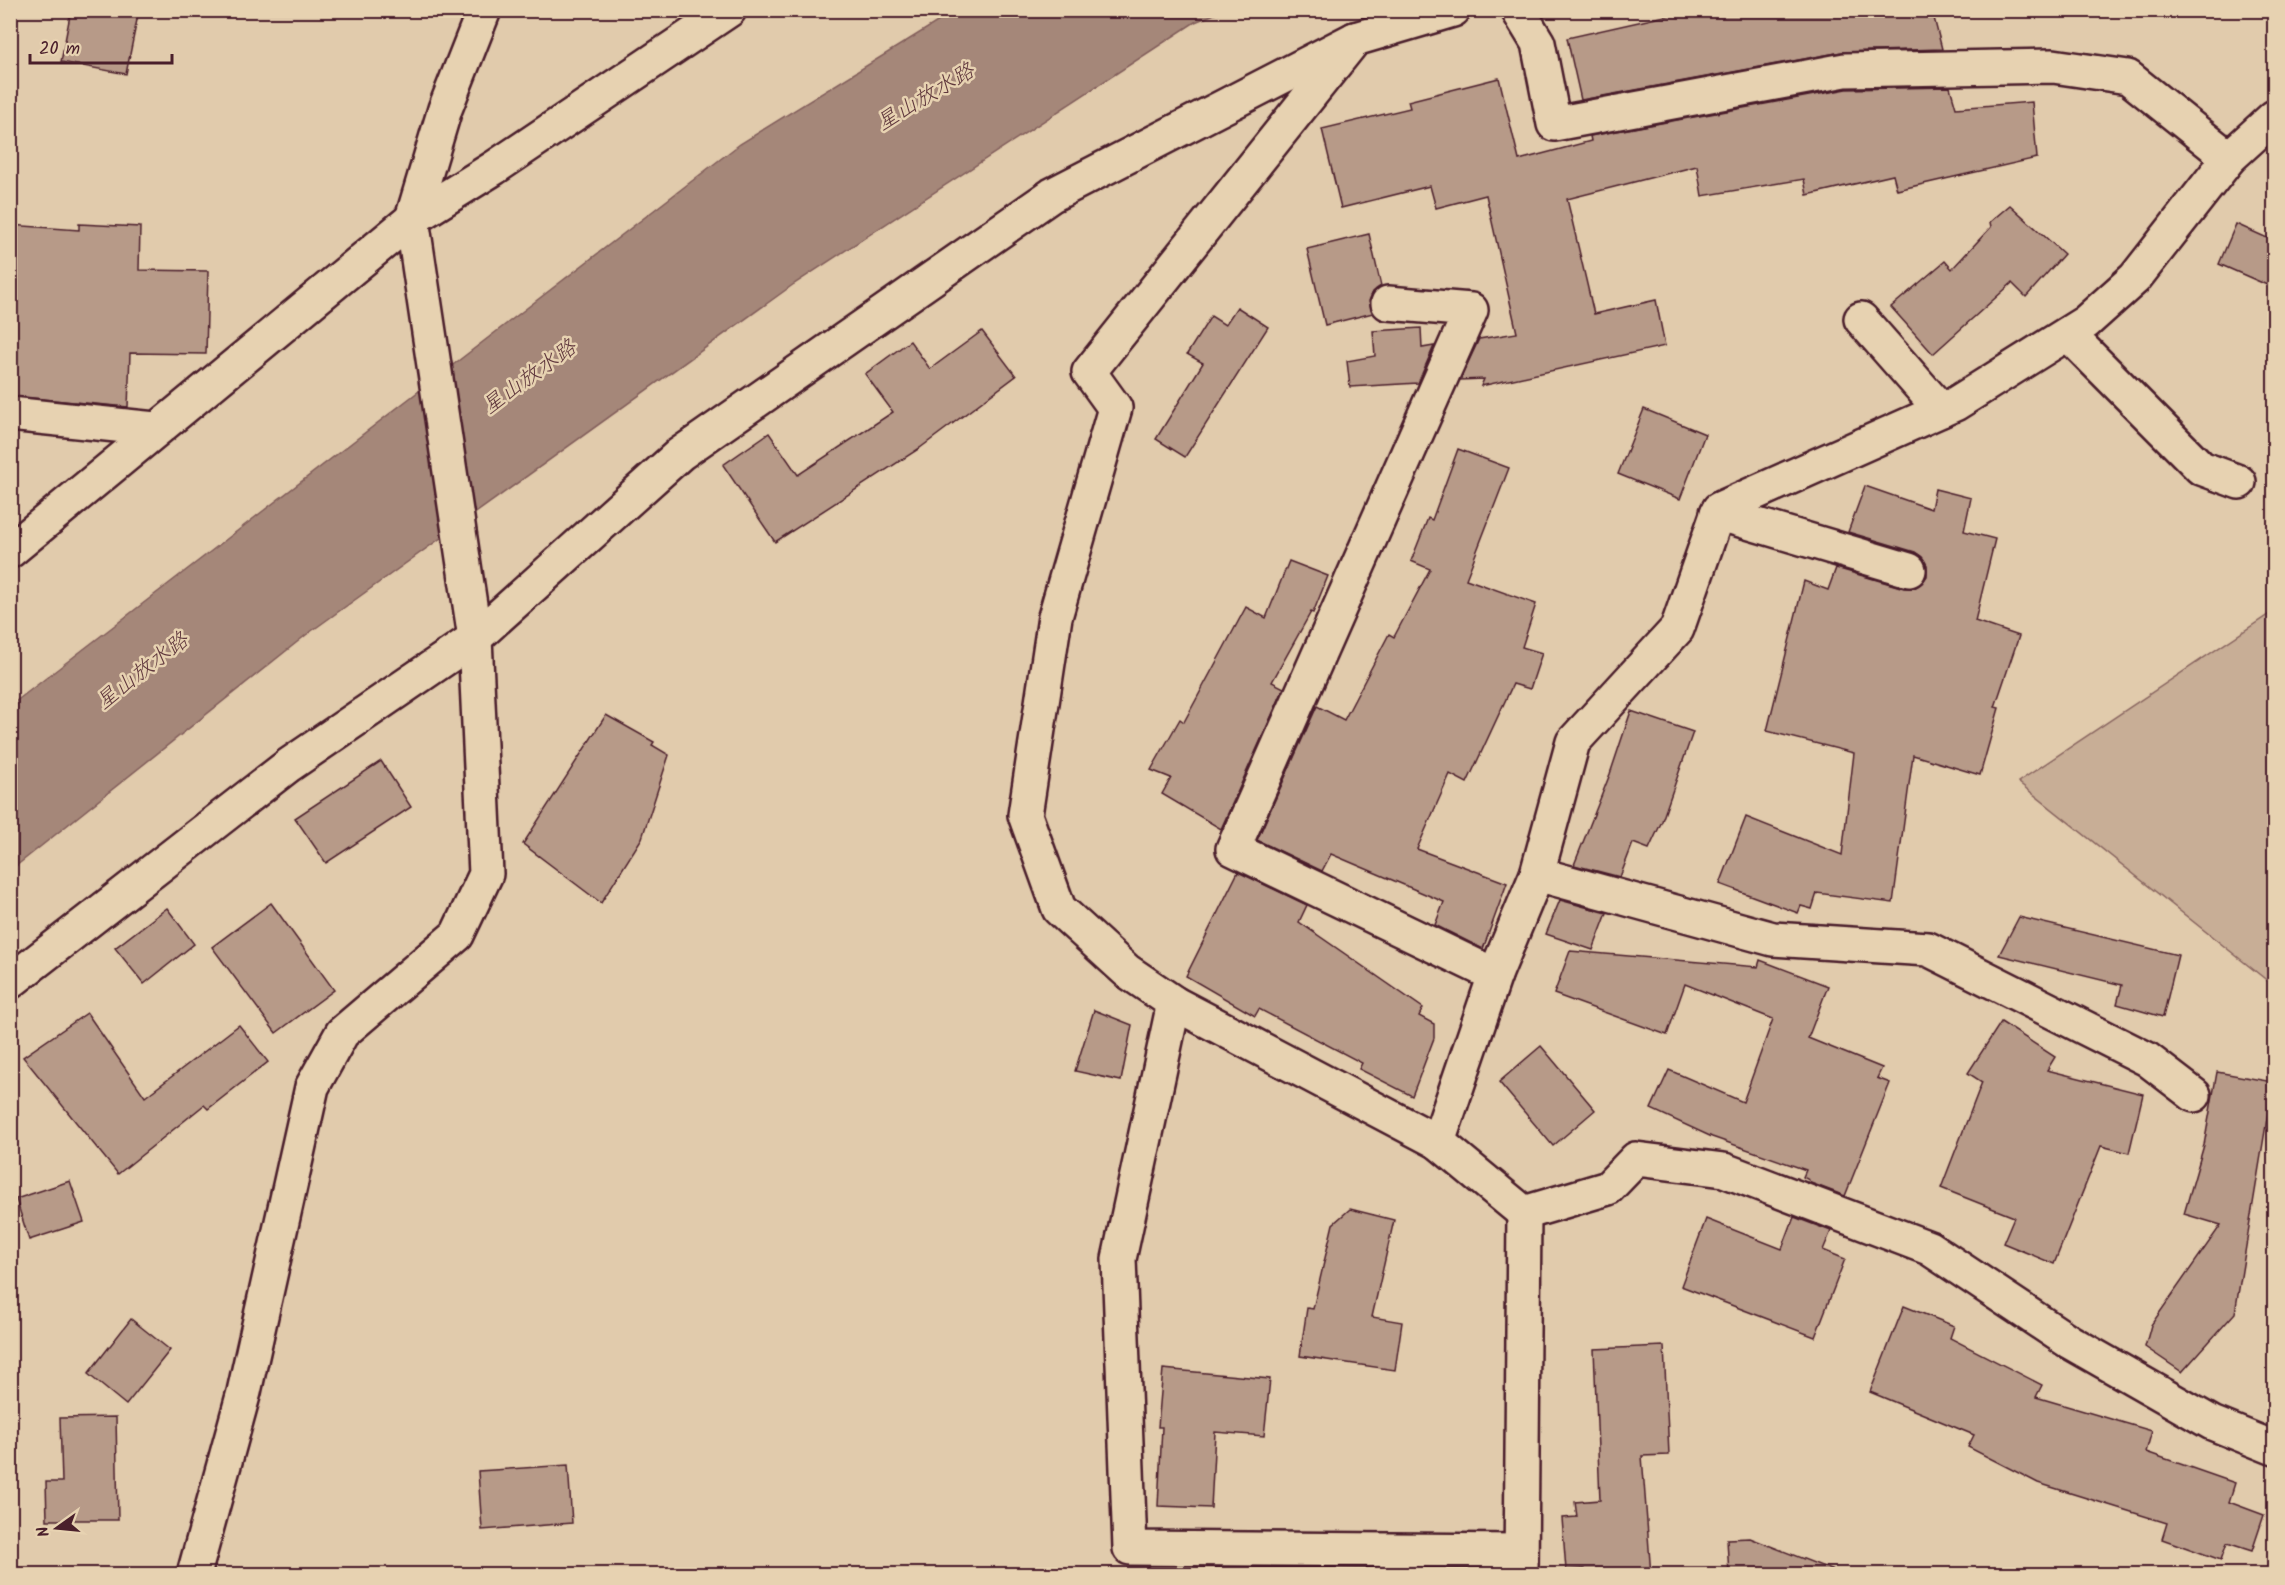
<svg xmlns="http://www.w3.org/2000/svg" width="2285" height="1585" viewBox="0 0 2285 1585" font-family="Kalam,'Klee One',sans-serif">
<style>
.green{fill:#c8ae96;stroke:#896660;stroke-width:1.5}
.water{fill:#a58779;stroke:#815d5a;stroke-width:1.5}
.building{fill:#b79a88;stroke:#4a1f2b;stroke-width:1.5}
.lines{fill:none;stroke-linecap:round;stroke-linejoin:round}
.minor-casing{stroke:#4a1f2b;stroke-width:38}
.minor{stroke:#e7d2b1;stroke-width:33}
.labels{text-anchor:middle;dominant-baseline:central;stroke-width:5;stroke-linejoin:round;paint-order:stroke}
.water-label{font-size:22px;font-style:italic;fill:#61393e;stroke:#e7d2b1}
</style>
<rect width="100%" height="100%" fill="#e1cbac"/>
<filter id="ink" filterUnits="userSpaceOnUse"><feTurbulence type="fractalNoise" baseFrequency=".0167" numOctaves="2"/><feDisplacementMap in="SourceGraphic" scale="12" xChannelSelector="R" yChannelSelector="G"/><feConvolveMatrix kernelMatrix="1 2 1 2 8 2 1 2 1" color-interpolation-filters="sRGB"/></filter>
<g filter="url(#ink)">
<path class="green" d="M 2274,611 L 2274,986 L 2018,782 Z"/>
<path class="water" d="M 955,11 L 1222,11 L 1195,22 L 794,284 L 306,635 L 11,870 L 11,705 L 740,144 Z"/>
<g class="building">
<path d="M 71,10 L 139,10 L 126,74 L 61,62 Z"/>
<path d="M 1692,10 L 1932,10 L 1942,49 L 1842,52 L 1581,100 L 1567,38 Z"/>
<path d="M 1499,78 L 1519,160 L 1591,141 L 1590,136 L 1847,89 L 1950,87 L 1956,108 L 2032,102 L 2037,158 L 1897,190 L 1893,175 L 1807,195 L 1804,179 L 1702,196 L 1697,166 L 1567,199 L 1594,314 L 1656,300 L 1665,346 L 1481,386 L 1484,379 L 1460,380 L 1479,339 L 1517,333 L 1486,195 L 1436,208 L 1430,186 L 1341,208 L 1322,129 L 1410,108 L 1408,101 Z"/>
<path d="M 2010,205 L 2064,254 L 2026,297 L 2012,283 L 1933,354 L 1891,307 L 1945,261 L 1952,269 L 1991,227 L 1990,222 Z"/>
<path d="M 79,224 L 140,227 L 139,270 L 208,271 L 206,354 L 130,353 L 128,407 L 10,396 L 10,225 L 79,230 Z"/>
<path d="M 2236,224 L 2274,241 L 2274,288 L 2219,264 Z"/>
<path d="M 1369,234 L 1381,286 L 1373,292 L 1369,301 L 1373,313 L 1325,325 L 1307,249 Z"/>
<path d="M 1237,307 L 1268,327 L 1185,457 L 1156,439 L 1203,363 L 1187,354 L 1211,316 L 1225,325 Z"/>
<path d="M 1421,328 L 1422,348 L 1434,346 L 1418,383 L 1350,387 L 1347,361 L 1375,356 L 1373,331 Z"/>
<path d="M 982,331 L 1016,376 L 920,448 L 775,542 L 723,465 L 769,433 L 798,475 L 893,412 L 865,374 L 910,341 L 930,369 Z"/>
<path d="M 1644,409 L 1705,434 L 1680,499 L 1618,474 Z"/>
<path d="M 1458,449 L 1509,468 L 1466,579 L 1536,604 L 1522,647 L 1542,653 L 1530,689 L 1513,684 L 1467,783 L 1450,774 L 1417,849 L 1507,883 L 1483,949 L 1435,925 L 1444,902 L 1331,854 L 1322,871 L 1257,840 L 1317,706 L 1344,720 L 1389,634 L 1394,637 L 1430,569 L 1411,561 L 1428,518 L 1432,520 Z"/>
<path d="M 1865,486 L 1931,509 L 1935,489 L 1971,498 L 1964,531 L 1995,539 L 1975,621 L 2019,636 L 1995,707 L 1999,708 L 1980,775 L 1913,755 L 1893,903 L 1817,893 L 1812,909 L 1801,906 L 1798,913 L 1720,884 L 1746,817 L 1842,855 L 1854,753 L 1767,731 L 1804,581 L 1828,590 L 1836,568 L 1904,588 L 1914,588 L 1922,583 L 1927,576 L 1927,565 L 1922,557 L 1915,552 L 1848,532 Z"/>
<path d="M 1289,561 L 1328,576 L 1313,613 L 1311,612 L 1272,682 L 1284,688 L 1221,829 L 1162,794 L 1171,778 L 1151,770 L 1180,719 L 1184,722 L 1246,607 L 1266,618 Z"/>
<path d="M 1631,711 L 1693,732 L 1662,821 L 1649,849 L 1633,843 L 1620,877 L 1574,865 L 1610,774 Z"/>
<path d="M 606,715 L 654,742 L 652,745 L 669,755 L 642,838 L 601,903 L 523,844 Z"/>
<path d="M 381,761 L 411,807 L 326,863 L 295,818 Z"/>
<path d="M 1238,872 L 1307,905 L 1299,922 L 1423,1008 L 1419,1016 L 1434,1024 L 1434,1038 L 1412,1096 L 1359,1069 L 1362,1063 L 1259,1009 L 1255,1016 L 1186,976 Z"/>
<path d="M 1560,900 L 1607,913 L 1593,950 L 1546,934 Z"/>
<path d="M 271,903 L 334,990 L 276,1033 L 212,947 Z"/>
<path d="M 167,908 L 194,944 L 144,984 L 115,948 Z"/>
<path d="M 2019,917 L 2178,955 L 2163,1017 L 2117,1004 L 2122,985 L 1999,955 Z"/>
<path d="M 1570,951 L 1758,967 L 1760,960 L 1828,986 L 1808,1038 L 1882,1068 L 1877,1078 L 1890,1083 L 1845,1196 L 1808,1182 L 1809,1180 L 1803,1177 L 1806,1170 L 1712,1137 L 1651,1109 L 1669,1070 L 1743,1102 L 1773,1019 L 1685,984 L 1667,1035 L 1554,994 Z"/>
<path d="M 1094,1010 L 1132,1025 L 1121,1081 L 1075,1071 Z"/>
<path d="M 87,1013 L 145,1097 L 239,1025 L 268,1062 L 208,1109 L 204,1105 L 118,1174 L 23,1057 Z"/>
<path d="M 2001,1022 L 2055,1057 L 2047,1070 L 2143,1094 L 2129,1153 L 2101,1146 L 2054,1264 L 2003,1243 L 2014,1217 L 1941,1188 L 1982,1082 L 1968,1073 Z"/>
<path d="M 1541,1046 L 1595,1110 L 1553,1146 L 1499,1082 Z"/>
<path d="M 2217,1072 L 2273,1082 L 2235,1313 L 2182,1372 L 2145,1347 L 2151,1325 L 2221,1225 L 2184,1214 L 2204,1145 Z"/>
<path d="M 70,1181 L 84,1222 L 29,1240 L 16,1199 Z"/>
<path d="M 1350,1209 L 1394,1220 L 1372,1317 L 1402,1322 L 1395,1370 L 1300,1356 L 1307,1308 L 1313,1309 L 1333,1224 Z"/>
<path d="M 1794,1217 L 1831,1231 L 1823,1250 L 1845,1259 L 1815,1337 L 1681,1286 L 1706,1219 L 1782,1249 Z"/>
<path d="M 1904,1306 L 1954,1326 L 1950,1338 L 2042,1385 L 2036,1397 L 2152,1431 L 2146,1452 L 2235,1483 L 2229,1502 L 2264,1515 L 2252,1551 L 2227,1543 L 2221,1560 L 2162,1539 L 2167,1523 L 2038,1483 L 1968,1447 L 1974,1435 L 1870,1392 Z"/>
<path d="M 131,1319 L 170,1350 L 126,1405 L 88,1374 Z"/>
<path d="M 1664,1346 L 1669,1455 L 1642,1456 L 1651,1575 L 1584,1575 L 1584,1569 L 1566,1570 L 1562,1518 L 1577,1517 L 1575,1502 L 1600,1500 L 1594,1349 Z"/>
<path d="M 1163,1369 L 1270,1379 L 1264,1436 L 1215,1432 L 1211,1508 L 1158,1506 L 1162,1427 L 1158,1427 Z"/>
<path d="M 116,1417 L 118,1520 L 47,1520 L 46,1482 L 62,1482 L 60,1418 Z"/>
<path d="M 568,1465 L 572,1523 L 482,1530 L 478,1471 Z"/>
<path d="M 1750,1538 L 1837,1572 L 1837,1575 L 1729,1575 L 1727,1539 Z"/>
</g>
<g class="lines">
<g class="minor-casing">
<g id="minor">
<path d="M 1518,10 L 1538,43 L 1554,124 L 1845,70 L 2053,66 L 2128,77 L 2229,158 L 2274,117"/>
<path d="M 1355,39 L 1089,372 L 1115,408 L 1055,617 L 1025,815 L 1059,909 L 1127,971 L 1174,1003 L 1438,1142 L 1524,1213 L 1608,1188 L 1636,1159 L 1724,1170 L 1929,1248 L 2070,1342 L 2212,1423 L 2274,1448"/>
<path d="M 1388,303 L 1471,310 L 1233,849 L 1495,975"/>
<path d="M 1861,319 L 1941,410"/>
<path d="M 2068,334 L 2201,468 L 2239,482"/>
<path d="M 10,414 L 155,429"/>
<path d="M 1717,513 L 1909,570"/>
<path d="M 10,551 L 412,219 L 494,168 L 729,10"/>
<path d="M 1537,874 L 1773,939 L 1928,949 L 2147,1059 L 2194,1095"/>
<path d="M 10,982 L 289,765 L 475,638 L 680,454 L 1052,195 L 1355,39 L 1453,10"/>
<path d="M 1174,1003 L 1119,1259 L 1130,1548 L 1520,1551"/>
<path d="M 1438,1142 L 1495,975 L 1537,874 L 1573,742 L 1677,629 L 1719,509 L 1955,404 L 2086,322 L 2135,278 L 2229,158"/>
<path d="M 194,1574 L 244,1392 L 312,1087 L 342,1033 L 457,935 L 486,874 L 475,638 L 412,219 L 445,109 L 484,10"/>
<path d="M 1521,1574 L 1524,1213"/>
</g>
</g>
<use href="#minor" class="minor"/>
</g>
</g>
<g class="labels">
<g class="water-label">
<text transform="translate(926 98) rotate(-31)">星山放水路</text>
<text transform="translate(530 378) rotate(-36)">星山放水路</text>
<text transform="translate(143 672) rotate(-38)">星山放水路</text>
</g>
</g>
<rect width="2285" height="1585" fill="none" stroke="#e7d2b1" stroke-width="36"/>
<rect x="18" y="18" width="2249" height="1549" fill="none" stroke="#4a1f2b" stroke-width="2" filter="url(#ink)"/>
<g transform="translate(57 1528) rotate(255)" stroke="#e7d2b1" stroke-width="4.5" paint-order="stroke">
<path d="M0-4.5L10 22L0 15L-10 22Z" fill="#4a1f2b"/>
<text y="-9" font-size="16" font-weight="bold" text-anchor="middle" fill="#4a1f2b">N</text>
</g>
<path d="M30 54v9h142v-9" fill="none" stroke="#4a1f2b" stroke-width="3"/>
<text x="39" y="54" font-size="18" fill="#4a1f2b" stroke="#e7d2b1" stroke-width="4.5" paint-order="stroke">20 m</text>
</svg>
